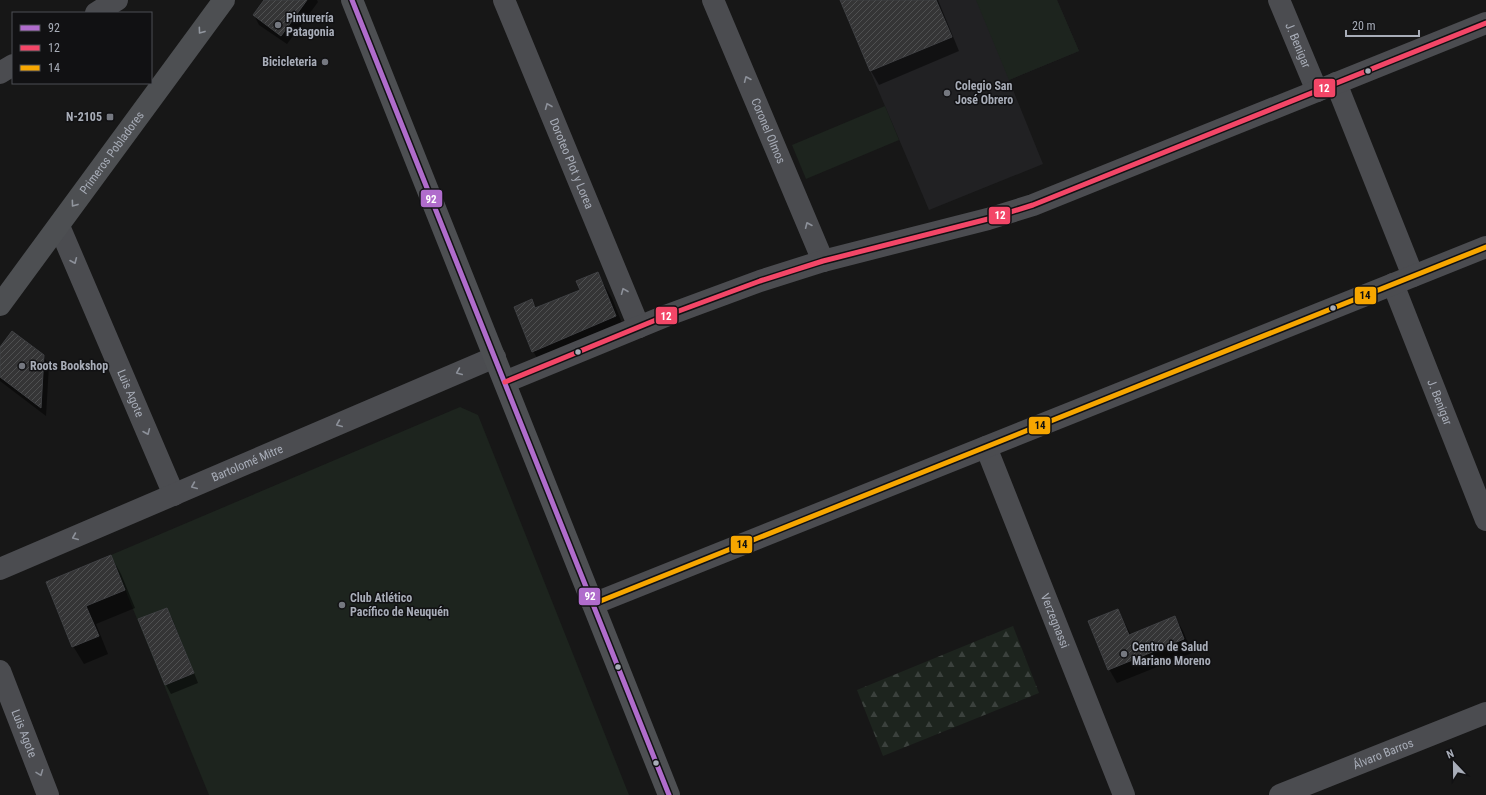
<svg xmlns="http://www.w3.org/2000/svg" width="1486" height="795" viewBox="0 0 1486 795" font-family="'Roboto Condensed',sans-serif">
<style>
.built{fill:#212123}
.green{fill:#1d241e}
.forest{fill:url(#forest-firs)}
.shadow{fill:#0007}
.building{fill:url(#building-hatch);stroke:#3f4043}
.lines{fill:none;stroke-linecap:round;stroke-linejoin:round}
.minor{stroke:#4b4c50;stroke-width:22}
.major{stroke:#4d4f52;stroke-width:22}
.bus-1-casing{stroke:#111113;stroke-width:8}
.bus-2-casing{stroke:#111113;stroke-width:8}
.bus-3-casing{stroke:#111113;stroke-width:8}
.bus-1{stroke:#b06ccc;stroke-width:5}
.bus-2{stroke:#f34667;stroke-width:5}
.bus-3{stroke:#f7a600;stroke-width:5}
.oneway{stroke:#91969e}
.oneway2{stroke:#8c9099}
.poi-dot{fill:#757880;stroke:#111113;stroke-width:1.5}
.bus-dot{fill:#a8adb8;stroke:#111113;stroke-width:1.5}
.labels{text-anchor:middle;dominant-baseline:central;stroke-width:3;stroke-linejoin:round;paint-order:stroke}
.poi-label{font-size:12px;font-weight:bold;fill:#a8adb8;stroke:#111113;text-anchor:start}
.street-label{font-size:12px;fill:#a8adb8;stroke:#111113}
.line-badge{stroke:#111113;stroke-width:1.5}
.badge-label{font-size:11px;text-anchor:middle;font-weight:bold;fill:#fff}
.pale-badge-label{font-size:11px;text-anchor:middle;font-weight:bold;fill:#111}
</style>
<defs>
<pattern id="forest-firs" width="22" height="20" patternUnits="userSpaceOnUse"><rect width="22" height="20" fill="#1d241e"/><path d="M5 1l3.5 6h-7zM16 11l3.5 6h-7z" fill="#3b413d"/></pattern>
<pattern id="building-hatch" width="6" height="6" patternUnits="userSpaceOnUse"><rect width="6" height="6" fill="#353536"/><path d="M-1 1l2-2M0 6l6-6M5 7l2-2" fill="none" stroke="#4f5051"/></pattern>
</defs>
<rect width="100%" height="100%" fill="#171717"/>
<path class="built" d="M 840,0 L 1057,0 L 1079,51 L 1009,80 L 1043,164 L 929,210 Z"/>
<g class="green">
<path d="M 976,0 L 1057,0 L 1079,51 L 1009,80 Z"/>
<path d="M 885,106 L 899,140 L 806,179 L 792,145 Z"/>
<path d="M 460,407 L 478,415 L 629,795 L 209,795 L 111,555 Z"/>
</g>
<path class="forest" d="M 1013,626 L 1039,693 L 883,756 L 857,690 Z"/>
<g class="shadow">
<path d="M 265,0 L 317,0 L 318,2 L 287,44 L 259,25 L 254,15 Z"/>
<path d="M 841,0 L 938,0 L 959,51 L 879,85 L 871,71 Z"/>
<path d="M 597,273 L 612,298 L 629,341 L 547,375 L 533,351 L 532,301 L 536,309 L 581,291 Z"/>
<path d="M 0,349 L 43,356 L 49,365 L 46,416 L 0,381 Z"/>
<path d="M 111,556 L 121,574 L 135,608 L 96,624 L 108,654 L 84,664 L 73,646 L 47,583 Z"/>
<path d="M 166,609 L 172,618 L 198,683 L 171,694 L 166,685 Z"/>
<path d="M 1118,610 L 1131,635 L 1175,617 L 1183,631 L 1192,653 L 1117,683 L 1109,669 Z"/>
</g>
<g class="building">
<path d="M 264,0 L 307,0 L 281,36 L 253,15 Z"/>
<path d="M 840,0 L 936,0 L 952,37 L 870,71 Z"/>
<path d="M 598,272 L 616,316 L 532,352 L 514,307 L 532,299 L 535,308 L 580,290 L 576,281 Z"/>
<path d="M 12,331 L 44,355 L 41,408 L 0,377 L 0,347 Z"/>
<path d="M 111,555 L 125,590 L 86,606 L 99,636 L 72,647 L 46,582 Z"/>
<path d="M 167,608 L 194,673 L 165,685 L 138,619 Z"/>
<path d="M 1118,609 L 1129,635 L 1175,616 L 1184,639 L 1108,670 L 1088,621 Z"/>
</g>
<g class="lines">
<g class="minor">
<path id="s1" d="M 504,0 L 639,327"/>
<path id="s2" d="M 713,0 L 823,261"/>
<path id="s3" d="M 1279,0 L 1317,91"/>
<path d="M 96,13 L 117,0"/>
<path d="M 0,73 L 13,65"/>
<path d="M 1336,83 L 1413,276"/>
<path id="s4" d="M 59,226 L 174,495"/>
<path id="s5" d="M 1393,284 L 1486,520"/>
<path d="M 505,382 L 668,315 L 760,281 L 823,261 L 988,219 L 1033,205 L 1486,23"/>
<path id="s6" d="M 986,447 L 1124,795"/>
<path id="s7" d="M 0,569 L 495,357"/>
<path d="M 593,604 L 1486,247"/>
<path id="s8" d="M 0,671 L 48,795"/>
<path id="s9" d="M 1280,795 L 1486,713"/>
</g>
<g class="major">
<path d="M 352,0 L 669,795"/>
<path id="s10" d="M 0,305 L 224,0"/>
</g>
<g class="bus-1-casing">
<path id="bus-1" d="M 352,0 L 669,795"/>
</g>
<g class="bus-2-casing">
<path id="bus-2" d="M 505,382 L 668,315 L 760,281 L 823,261 L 988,219 L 1033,205 L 1486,23"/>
</g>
<g class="bus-3-casing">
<path id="bus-3" d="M 593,604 L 1486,247"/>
</g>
<use href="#bus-1" class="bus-1"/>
<use href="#bus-2" class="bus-2"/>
<use href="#bus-3" class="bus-3"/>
</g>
<defs><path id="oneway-chevron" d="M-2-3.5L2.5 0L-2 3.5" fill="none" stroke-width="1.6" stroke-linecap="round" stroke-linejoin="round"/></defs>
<g class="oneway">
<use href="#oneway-chevron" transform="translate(201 31) rotate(126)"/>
<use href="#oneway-chevron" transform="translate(74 204) rotate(126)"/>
</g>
<g class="oneway2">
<use href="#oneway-chevron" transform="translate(747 79) rotate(-113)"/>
<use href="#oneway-chevron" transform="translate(548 106) rotate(-112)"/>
<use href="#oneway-chevron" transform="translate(808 225) rotate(-113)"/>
<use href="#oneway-chevron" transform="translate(74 261) rotate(67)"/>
<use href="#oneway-chevron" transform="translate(624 291) rotate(-112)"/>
<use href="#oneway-chevron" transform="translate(459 372) rotate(157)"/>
<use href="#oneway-chevron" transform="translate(339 424) rotate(157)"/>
<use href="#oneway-chevron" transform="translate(147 432) rotate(67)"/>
<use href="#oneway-chevron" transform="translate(194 486) rotate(157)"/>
<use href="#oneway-chevron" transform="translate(75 537) rotate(157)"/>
<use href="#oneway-chevron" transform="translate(40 773) rotate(69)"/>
</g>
<g class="poi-dot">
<circle cx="278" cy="25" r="4"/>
<circle cx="325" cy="62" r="4"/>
<circle cx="947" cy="93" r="4"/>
<rect x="106" y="113" width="8" height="8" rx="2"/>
<circle cx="22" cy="366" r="4"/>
<circle cx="342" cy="605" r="4"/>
<circle cx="1124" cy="654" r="4"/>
</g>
<g class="bus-dot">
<circle cx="1368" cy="71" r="3.5"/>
<circle cx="1333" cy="308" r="3.5"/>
<circle cx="578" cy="352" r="3.5"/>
<circle cx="618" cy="667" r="3.5"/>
<circle cx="656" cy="763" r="3.5"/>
</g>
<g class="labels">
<g class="poi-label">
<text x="286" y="18">Pinturería<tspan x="286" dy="14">Patagonia</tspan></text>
<text x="317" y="62" text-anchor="end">Bicicleteria</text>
<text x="955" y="86">Colegio San<tspan x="955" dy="14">José Obrero</tspan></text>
<text x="102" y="117" text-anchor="end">N-2105</text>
<text x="30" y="366">Roots Bookshop</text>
<text x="350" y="598">Club Atlético<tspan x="350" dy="14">Pacífico de Neuquén</tspan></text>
<text x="1132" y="647">Centro de Salud<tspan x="1132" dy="14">Mariano Moreno</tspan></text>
</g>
<g class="street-label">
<text stroke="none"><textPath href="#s3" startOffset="49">J. Benigar</textPath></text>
<text stroke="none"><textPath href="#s2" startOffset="142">Coronel Olmos</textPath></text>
<text stroke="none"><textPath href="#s10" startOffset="189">Primeros Pobladores</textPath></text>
<text stroke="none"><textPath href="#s1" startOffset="177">Doroteo Plot y Lorea</textPath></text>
<text stroke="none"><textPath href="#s4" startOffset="182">Luis Agote</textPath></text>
<text stroke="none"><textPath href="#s5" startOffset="127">J. Benigar</textPath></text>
<text stroke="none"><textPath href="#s7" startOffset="269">Bartolomé Mitre</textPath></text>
<text stroke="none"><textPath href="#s6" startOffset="187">Verzegnassi</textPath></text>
<text stroke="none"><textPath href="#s8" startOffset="67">Luis Agote</textPath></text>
<text stroke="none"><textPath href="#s9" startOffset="111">Álvaro Barros</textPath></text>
</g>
</g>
<g class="line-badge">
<rect x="1313" y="78" width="23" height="20" rx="4" fill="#f34667"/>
<rect x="420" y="189" width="23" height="19" rx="4" fill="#b06ccc"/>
<rect x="988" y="206" width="23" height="19" rx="4" fill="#f34667"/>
<rect x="1354" y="286" width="23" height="19" rx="4" fill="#f7a600"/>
<rect x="655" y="306" width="23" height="19" rx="4" fill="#f34667"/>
<rect x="1028" y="416" width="23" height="19" rx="4" fill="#f7a600"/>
<rect x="730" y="535" width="23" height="19" rx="4" fill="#f7a600"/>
<rect x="578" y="587" width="23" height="19" rx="4" fill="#b06ccc"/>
</g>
<g class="badge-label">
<text x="1324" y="92">12</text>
<text x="431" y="203">92</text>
<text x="1000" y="219">12</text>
<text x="666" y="320">12</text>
<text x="590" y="600">92</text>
</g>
<g class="pale-badge-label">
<text x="1365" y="299">14</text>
<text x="1040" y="429">14</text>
<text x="742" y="548">14</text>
</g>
<rect x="12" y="12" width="140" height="72" fill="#111113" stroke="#4d4f55"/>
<rect x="20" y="25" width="20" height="6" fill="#b06ccc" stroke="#4d4f55"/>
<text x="48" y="32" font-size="12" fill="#a8adb8">92</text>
<rect x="20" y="45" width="20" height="6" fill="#f34667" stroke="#4d4f55"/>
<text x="48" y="52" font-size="12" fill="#a8adb8">12</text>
<rect x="20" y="65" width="20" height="6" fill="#f7a600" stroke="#4d4f55"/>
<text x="48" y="72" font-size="12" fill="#a8adb8">14</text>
<g transform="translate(1454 763) rotate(338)" stroke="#111113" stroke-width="3" paint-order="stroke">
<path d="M0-3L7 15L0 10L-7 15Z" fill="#a8adb8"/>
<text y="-6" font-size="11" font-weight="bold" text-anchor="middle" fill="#a8adb8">N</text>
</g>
<path d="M1346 30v6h73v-6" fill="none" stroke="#a8adb8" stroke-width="2"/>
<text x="1352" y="30" font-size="12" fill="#a8adb8" stroke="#111113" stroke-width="3" paint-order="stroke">20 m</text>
</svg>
